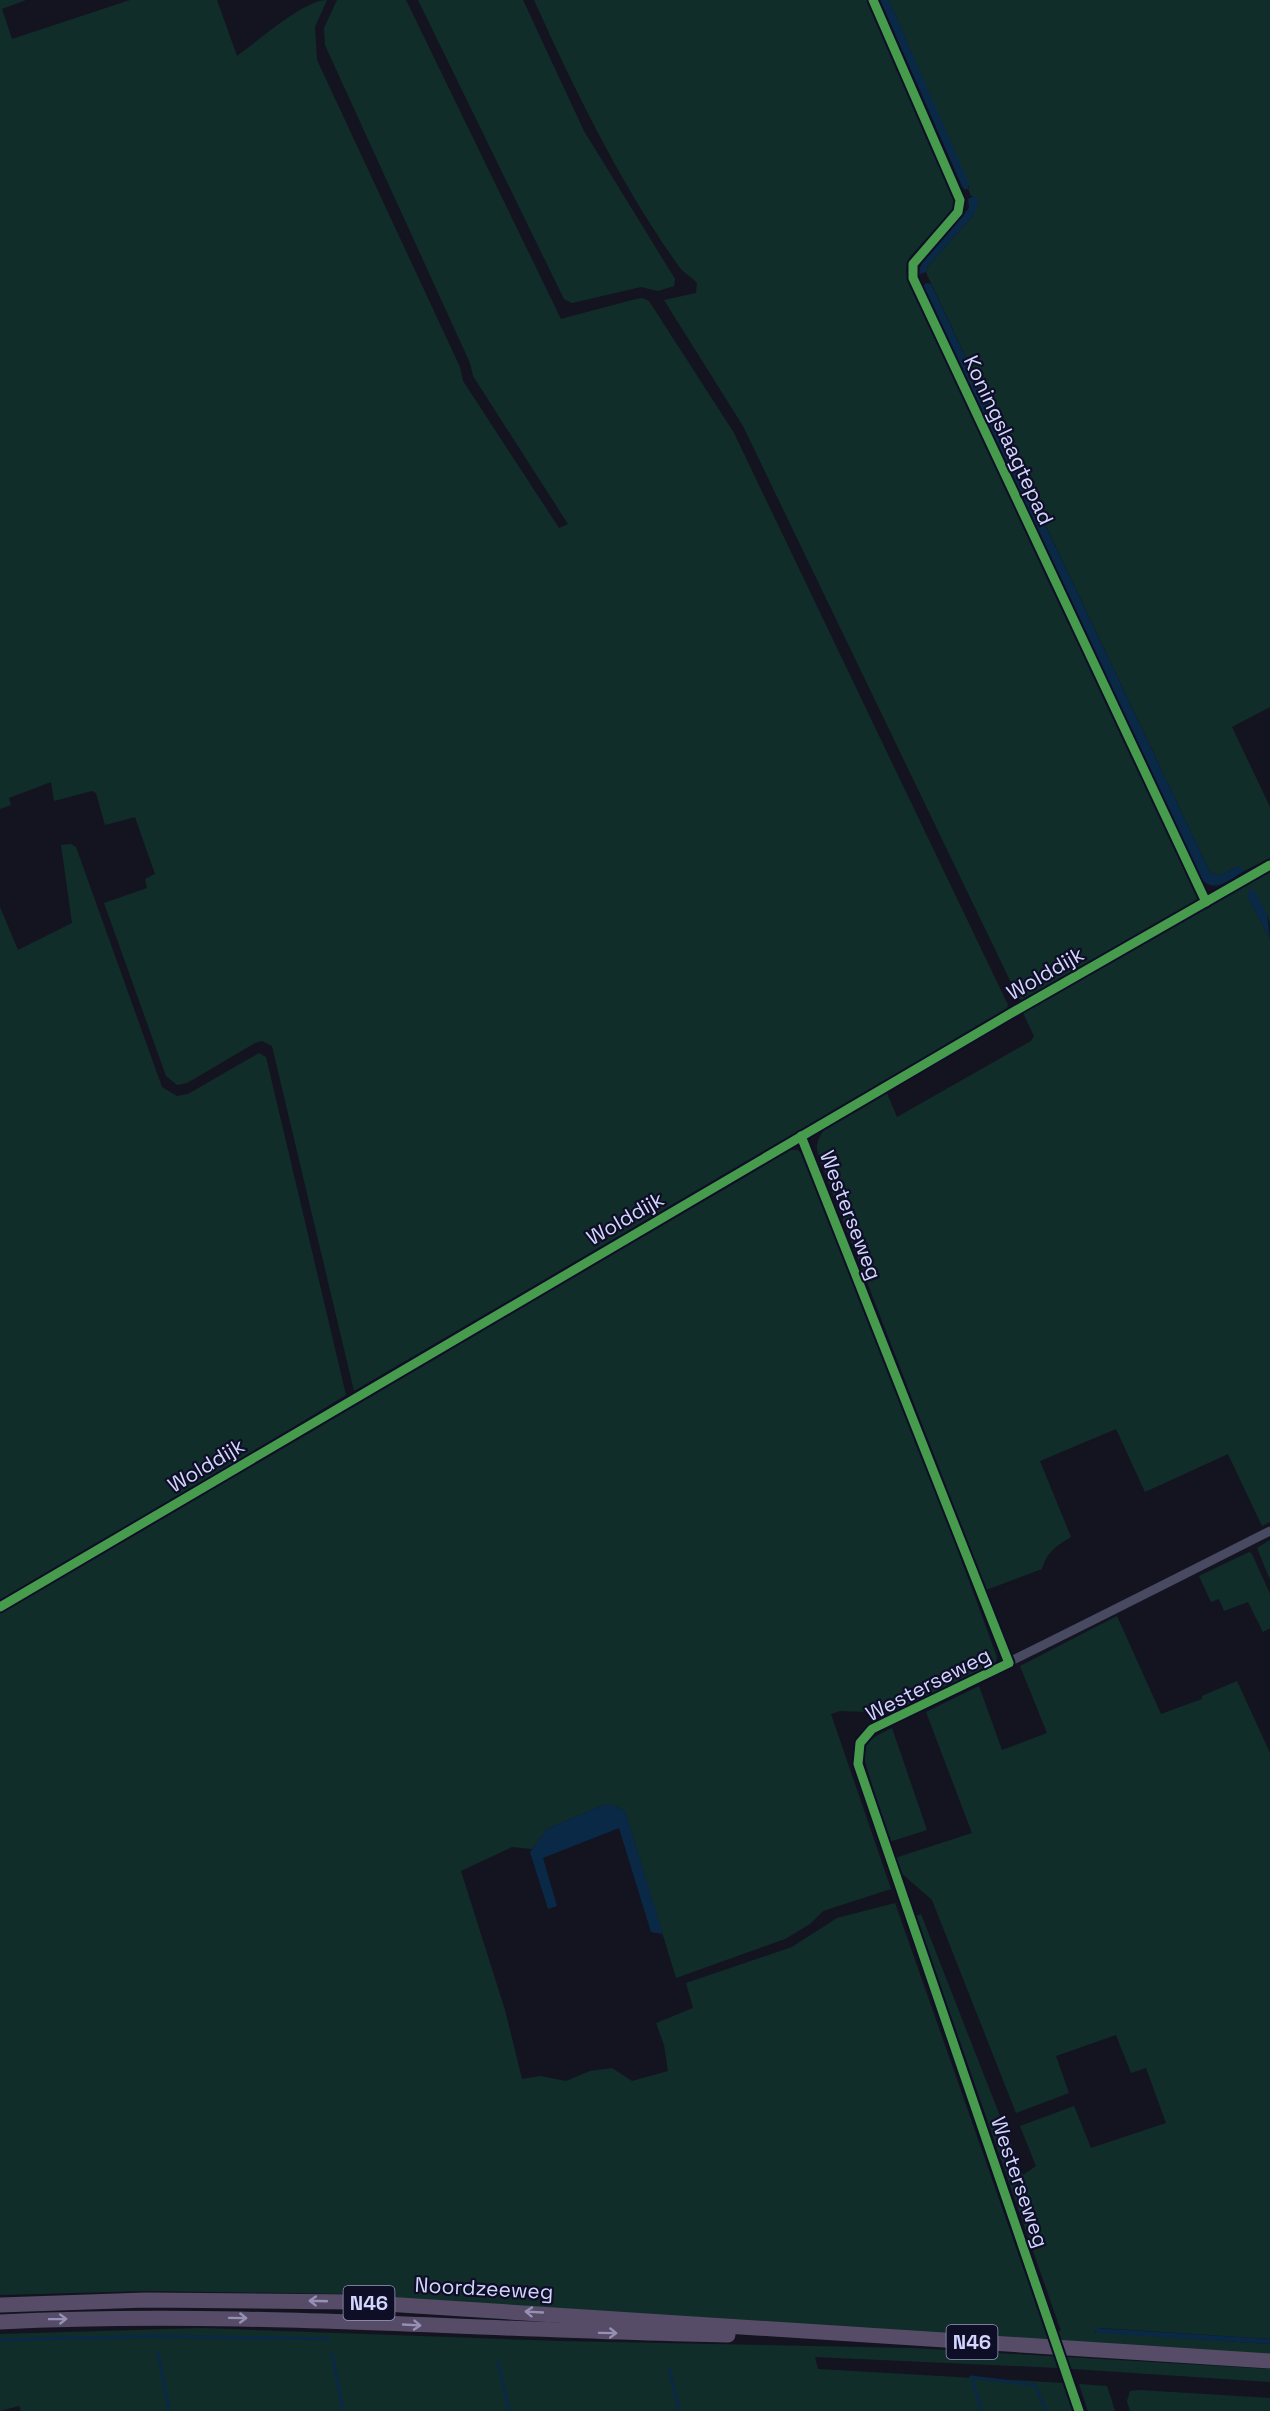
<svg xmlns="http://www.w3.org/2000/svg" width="1270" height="2411" viewBox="0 0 1270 2411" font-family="'Space Grotesk',sans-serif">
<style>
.green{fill:#112d2a}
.water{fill:#0a2946}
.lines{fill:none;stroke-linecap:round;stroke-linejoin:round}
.stream{stroke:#0a2946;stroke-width:3}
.minor{stroke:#484a62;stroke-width:9}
.trunk{stroke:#574c68;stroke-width:15}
.minor-bridge{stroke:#484a62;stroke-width:9}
.cycleway-casing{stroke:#0e0e27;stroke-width:13}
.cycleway{stroke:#469c4c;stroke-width:9}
.oneway{stroke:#9690b4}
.labels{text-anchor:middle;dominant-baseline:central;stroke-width:4.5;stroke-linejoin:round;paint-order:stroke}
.shield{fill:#0e0e27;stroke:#9999be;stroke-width:1.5}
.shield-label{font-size:20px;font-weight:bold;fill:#d4d5ff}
.street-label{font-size:21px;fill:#d4d5ff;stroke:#0e0e27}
</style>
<rect width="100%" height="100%" fill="#141421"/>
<g class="green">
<path d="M 0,0 L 26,0 L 2,9 L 12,39 L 130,0 L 217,0 L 237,56 C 258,41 304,0 327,0 L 315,27 L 317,60 L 460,367 L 463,381 L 559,528 L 568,524 L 473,376 L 470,363 L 325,45 L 324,28 L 337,0 L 406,0 L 561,319 L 632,300 L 642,298 L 649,301 L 734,433 L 1008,1005 L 1007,1008 L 942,1047 L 354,1391 L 272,1046 L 262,1041 L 255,1043 L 187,1083 L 177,1085 L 166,1076 L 104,903 L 147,888 L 145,879 L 155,874 L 135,817 L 105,825 L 96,793 L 92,791 L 54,801 L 51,782 L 9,798 L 11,805 L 0,809 Z"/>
<path d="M 418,0 L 523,0 L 584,131 L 675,279 L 674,286 L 658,291 L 641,287 L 572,303 L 564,299 Z"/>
<path d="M 534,0 L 870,0 L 955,198 L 956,206 L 910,257 L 906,272 L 911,287 L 1200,899 L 1023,1001 L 1019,999 L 743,426 L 664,300 L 696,293 L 697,283 C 692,277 685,274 680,268 C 621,185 576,93 534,0 Z"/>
<path d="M 889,0 L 1270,0 L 1270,707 L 1232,727 L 1270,807 L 1270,858 L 1244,871 L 1238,866 L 1219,876 L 1210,872 L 928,277 L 926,272 L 928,266 L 974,215 L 974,196 L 971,196 L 968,189 L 969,187 Z"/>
<path d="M 71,844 L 76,847 L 162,1087 L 177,1096 L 188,1094 L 259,1053 L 266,1057 L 346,1395 L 153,1513 L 0,1600 L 0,907 L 18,950 L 72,923 L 61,845 Z"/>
<path d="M 1270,870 L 1270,924 L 1267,914 L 1248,898 L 1270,939 L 1270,1522 L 1262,1526 L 1228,1454 L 1145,1492 L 1116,1429 L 1040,1461 L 1071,1537 C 1056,1546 1047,1552 1042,1569 L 986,1590 L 821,1163 C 820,1157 816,1151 817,1145 C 822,1118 864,1104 886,1091 L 897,1117 L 1031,1041 L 1034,1036 L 1023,1013 Z"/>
<path d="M 787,1150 L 798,1150 L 803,1156 L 819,1194 L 953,1537 L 997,1657 L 996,1663 L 894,1713 L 840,1711 L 831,1714 L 891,1889 L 823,1911 L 810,1924 L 785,1939 L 676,1978 L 625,1811 L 613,1805 L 603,1805 L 547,1829 L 532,1849 L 512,1847 L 461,1871 L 505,2010 L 522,2079 L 540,2076 L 566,2081 L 590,2071 L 612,2068 L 632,2081 L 668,2071 L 664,2045 L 656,2023 L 693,2008 L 686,1983 L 792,1947 L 837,1918 L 895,1903 L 1045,2330 L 1061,2331 L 916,1916 L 921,1914 L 1023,2175 L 1036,2166 L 1020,2126 L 1074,2106 L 1091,2148 L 1166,2123 L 1146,2068 L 1131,2073 L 1116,2035 L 1056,2056 L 1069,2093 L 1016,2113 L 932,1900 L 900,1872 L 895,1858 L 972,1833 L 926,1712 L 979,1686 L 1002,1750 L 1047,1733 L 1020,1666 L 1117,1616 L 1161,1714 L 1202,1699 L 1202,1696 L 1237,1681 L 1270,1753 L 1270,2339 L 1100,2328 L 1094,2332 L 1270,2344 L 1270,2357 L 344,2294 L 148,2291 L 0,2295 L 0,1610 Z"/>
<path d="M 1270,1540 L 1270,1580 L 1257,1548 Z"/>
<path d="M 1249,1552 L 1252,1554 L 1270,1594 L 1270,1628 L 1263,1632 L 1248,1602 L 1224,1611 L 1219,1599 L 1211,1602 L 1199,1576 Z"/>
<path d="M 892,1728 L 927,1830 L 889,1842 L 863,1755 C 866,1739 878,1735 892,1728 Z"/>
<path d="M 202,2328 L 558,2341 L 912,2348 L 1270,2369 L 1270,2382 L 1058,2368 L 815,2357 L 818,2369 L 1063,2383 L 1073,2411 L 21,2411 L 19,2406 L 0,2411 L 0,2334 Z"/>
<path d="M 1079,2384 L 1107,2386 L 1115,2411 L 1088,2411 Z"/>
<path d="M 1139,2390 L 1270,2398 L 1270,2411 L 1130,2411 L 1127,2401 L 1130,2391 Z"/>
</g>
<g class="water">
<path d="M 880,0 L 889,0 L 969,183 L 968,189 L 964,189 L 962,186 Z"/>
<path d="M 974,196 L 979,200 L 974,215 L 928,266 L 926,272 L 918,275 L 922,262 L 965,213 L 969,208 L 968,199 Z"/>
<path d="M 926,283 L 931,284 L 1210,872 L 1219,876 L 1238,866 L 1243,868 L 1244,871 C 1229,880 1212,896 1200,876 L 923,286 Z"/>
<path d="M 1249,890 L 1254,890 L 1267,914 L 1270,939 L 1248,898 Z"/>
<path d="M 603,1805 L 613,1805 L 625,1811 L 663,1934 L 651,1932 L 619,1828 L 543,1858 L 557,1906 L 548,1909 L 530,1852 L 547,1829 Z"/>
<path d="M 1095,2328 L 1270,2339 L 1270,2344 L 1096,2333 Z"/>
</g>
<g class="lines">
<g class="stream">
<path d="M 0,2340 L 157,2336 L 330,2339"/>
<path d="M 158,2352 L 169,2411"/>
<path d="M 332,2354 L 343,2411"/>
<path d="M 498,2362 L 509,2411"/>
<path d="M 669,2368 L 679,2411"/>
<path d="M 982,2411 L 971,2377 L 1035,2385 L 1046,2411"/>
</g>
<g class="minor">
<path d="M 873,0 L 960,200 L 958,212 L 913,264 L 913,278 L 1206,902"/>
<path d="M 801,1136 L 1009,1663"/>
<path d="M 0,1607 L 1015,1011 L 1270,865"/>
<path d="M 1048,2321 L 858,1764 C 856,1744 865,1734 882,1724 C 1012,1662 1141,1596 1270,1531"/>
<path d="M 1075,2399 L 1079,2411"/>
</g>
<g class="trunk">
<path d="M 0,2305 L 146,2300 L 354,2302 L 1270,2361"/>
<path d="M 0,2322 C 243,2310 485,2331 728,2335"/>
</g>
<path class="minor-bridge" d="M 1048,2321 L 1075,2399"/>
<g class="cycleway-casing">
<g id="cycleway">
<path d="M 873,0 L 960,200 L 958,212 L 913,264 L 913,278 L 1206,902"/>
<path d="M 801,1136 L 1009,1663 L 872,1729 L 860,1743 L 858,1764 L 1079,2411"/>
<path d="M 0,1607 L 1015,1011 L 1270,865"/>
</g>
</g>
<use href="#cycleway" class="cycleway"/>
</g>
<defs><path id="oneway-shaft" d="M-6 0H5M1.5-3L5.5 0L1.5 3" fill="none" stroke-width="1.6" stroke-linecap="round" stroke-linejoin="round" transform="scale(1.5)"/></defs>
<g class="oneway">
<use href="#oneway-shaft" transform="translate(318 2301) rotate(-178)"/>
<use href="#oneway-shaft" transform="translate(534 2312) rotate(-177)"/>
<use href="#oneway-shaft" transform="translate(238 2318) rotate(1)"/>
<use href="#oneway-shaft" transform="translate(58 2319) rotate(-1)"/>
<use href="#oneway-shaft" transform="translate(412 2325) rotate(3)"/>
<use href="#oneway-shaft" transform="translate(608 2333) rotate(1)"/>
</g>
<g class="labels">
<g class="shield">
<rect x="343.5" y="2286" width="51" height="34" rx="4.5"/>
<rect x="946.5" y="2325" width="51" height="34" rx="4.5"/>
</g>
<g class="shield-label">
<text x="369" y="2303">N46</text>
<text x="972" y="2342">N46</text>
</g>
<g class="street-label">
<text transform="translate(1009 440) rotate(65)">Koningslaagtepad</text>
<text transform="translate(1045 973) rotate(-30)">Wolddijk</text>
<text transform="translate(851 1215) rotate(69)">Westerseweg</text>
<text transform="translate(625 1218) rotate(-30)">Wolddijk</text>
<text transform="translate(206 1465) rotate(-31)">Wolddijk</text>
<text transform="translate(928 1684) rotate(-27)">Westerseweg</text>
<text transform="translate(1020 2182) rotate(71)">Westerseweg</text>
<text transform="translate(484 2288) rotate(3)">Noordzeeweg</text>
</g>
</g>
</svg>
